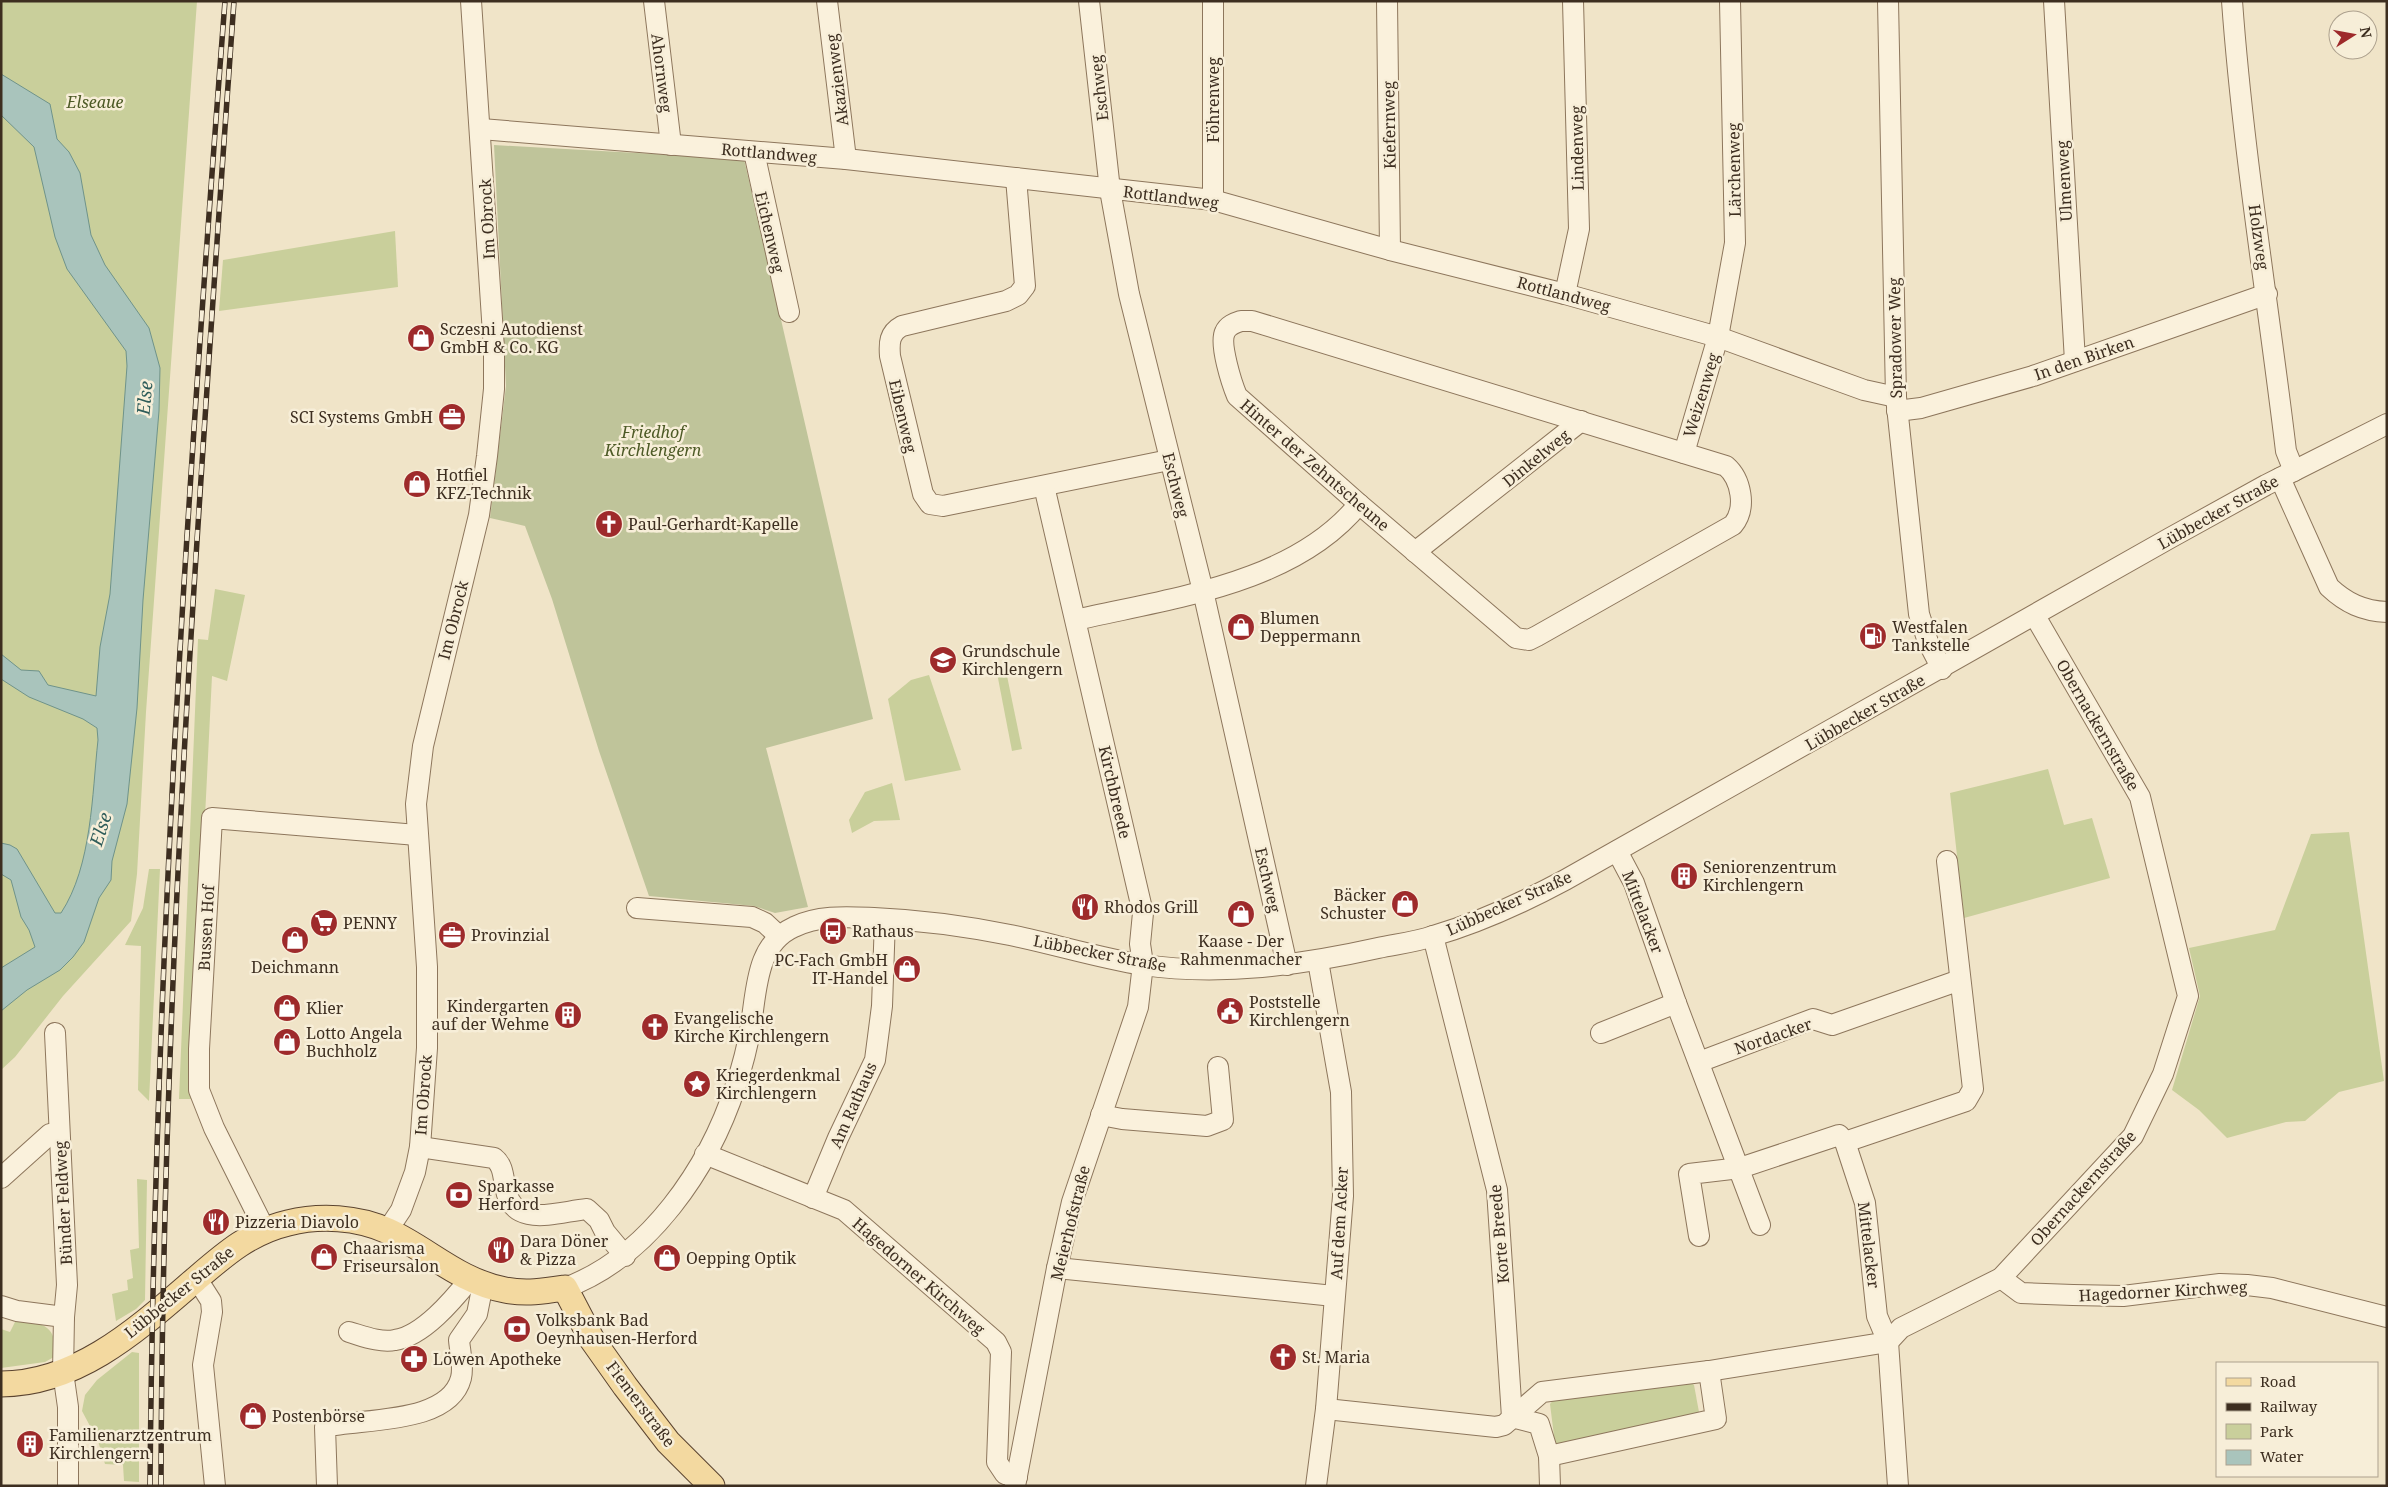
<svg xmlns="http://www.w3.org/2000/svg" width="2388" height="1487" viewBox="0 0 2388 1487" font-family="'Noto Serif',serif">
<style>
.green{fill:#c9cf9b}
.cemetery{fill:#bfc49a}
.water{fill:#a9c4bc;stroke:#6f938a}
.lines{fill:none;stroke-linecap:round;stroke-linejoin:round}
.minor-casing{stroke:#8d765c;stroke-width:22}
.major-casing{stroke:#5b4430;stroke-width:27}
.minor{stroke:#faf1dc;stroke-width:20}
.major{stroke:#f3d9a0;stroke-width:25}
.rail-casing{stroke:#3d2e20;stroke-width:5.5}
.rail{stroke:#f7eed8;stroke-width:4;stroke-dasharray:11;stroke-linecap:butt}
.labels{text-anchor:middle;dominant-baseline:central;stroke-width:5;stroke-linejoin:round;paint-order:stroke}
.street-label{font-size:16px;fill:#3d2e20;stroke:#f7eed8}
.park-label{font-size:16px;font-style:italic;fill:#4d5a26;stroke:#f7eed8}
.poi-label{font-size:16px;fill:#3d2e20;stroke:#f7eed8;text-anchor:start}
.water-label{font-size:18px;font-style:italic;fill:#2f5d5a;stroke:#f7eed8}
</style>
<rect width="100%" height="100%" fill="#f0e4c8"/>
<g class="green">
<path d="M 1,1 L 197,1 L 146,712 L 137,874 L 131,921 L 63,996 L 15,1057 L 1,1070 Z"/>
<path d="M 395,231 L 398,287 L 219,311 L 223,260 Z"/>
<path d="M 215,589 L 245,595 L 227,681 L 212,676 L 191,1099 L 179,1099 L 198,639 L 208,640 Z"/>
<path d="M 1006,671 L 1022,749 L 1012,751 L 997,673 Z"/>
<path d="M 929,675 L 961,770 L 905,781 L 888,699 L 911,680 Z"/>
<path d="M 2048,769 L 2064,825 L 2092,818 L 2110,878 L 1964,918 L 1950,793 Z"/>
<path d="M 892,783 L 900,820 L 874,821 L 852,833 L 849,820 L 865,792 Z"/>
<path d="M 2349,832 L 2384,1081 L 2339,1092 L 2305,1121 L 2286,1122 L 2227,1138 L 2199,1110 L 2172,1090 L 2200,996 L 2189,948 L 2275,930 L 2311,834 Z"/>
<path d="M 149,869 L 160,869 L 149,1101 L 138,1090 L 141,946 L 125,945 L 143,908 Z"/>
<path d="M 137,1179 L 147,1180 L 145,1300 L 136,1309 L 116,1321 L 112,1294 L 128,1290 L 127,1280 L 133,1278 L 130,1250 L 139,1248 Z"/>
<path d="M 17,1318 C 43,1325 58,1324 54,1357 L 45,1362 L 1,1368 L 1,1329 L 10,1332 Z"/>
<path d="M 132,1352 L 139,1353 L 139,1482 L 124,1481 L 123,1465 L 105,1464 L 98,1441 L 82,1411 L 85,1395 L 97,1380 Z"/>
<path d="M 1689,1381 L 1694,1385 L 1699,1412 L 1695,1418 L 1560,1448 L 1555,1444 L 1550,1404 L 1554,1399 Z"/>
</g>
<path class="cemetery" d="M 494,145 L 744,159 L 873,719 L 766,748 L 808,907 L 775,913 L 754,906 L 649,896 L 599,751 L 552,599 L 525,526 L 490,518 L 506,386 Z"/>
<path class="water" d="M 1,74 L 50,104 L 57,139 L 69,152 L 80,173 L 91,235 L 105,265 L 149,328 L 160,368 L 159,411 L 143,600 L 137,708 L 127,804 L 112,861 L 111,880 L 99,898 L 84,942 L 73,957 L 60,970 L 27,990 L 1,1011 L 1,968 L 35,947 L 29,930 L 21,917 L 11,880 L 1,874 L 1,843 L 10,845 L 17,849 L 55,913 L 61,913 C 92,866 92,794 98,740 L 97,728 L 83,719 L 29,697 L 1,679 L 1,654 L 21,670 L 39,671 L 48,685 L 96,696 L 100,647 L 110,594 L 127,366 L 126,351 L 67,269 L 55,237 L 34,147 L 1,115 Z"/>
<g class="lines">
<g class="minor-casing">
<g id="minor">
<path d="M 654,1 L 671,145"/>
<path d="M 827,1 L 846,159"/>
<path d="M 1089,1 L 1110,190 L 1129,294 L 1203,591 L 1287,965"/>
<path d="M 1213,1 L 1213,200"/>
<path d="M 1387,1 L 1390,250"/>
<path d="M 1888,1 L 1896,397 L 1919,614 L 1928,642 L 1942,669"/>
<path d="M 2054,1 L 2075,361"/>
<path d="M 2232,1 C 2243,152 2268,301 2286,451 L 2294,471"/>
<path d="M 481,129 L 846,159 L 1213,200 L 1390,250 L 1565,294 L 1718,337 L 1864,390 L 1896,397"/>
<path d="M 754,152 L 789,312"/>
<path d="M 1016,178 L 1025,286 L 1018,295 L 1006,301 L 902,326 C 889,333 889,343 890,356 L 923,494 L 930,504 L 943,506 L 1169,460"/>
<path d="M 1565,294 L 1579,229 L 1573,1"/>
<path d="M 1241,321 L 1252,321 L 1726,466 C 1741,479 1747,508 1733,525 L 1537,636 L 1529,640 L 1516,638 L 1359,504 L 1237,396 C 1232,384 1219,344 1225,332 C 1228,325 1235,323 1241,321 Z"/>
<path d="M 1897,411 L 1921,408 L 2033,376 L 2267,294"/>
<path d="M 1684,453 L 1718,337 L 1735,243 L 1730,1"/>
<path d="M 2280,478 L 2329,587 C 2346,603 2363,611 2387,612"/>
<path d="M 1415,552 L 1581,421"/>
<path d="M 1076,620 C 1171,598 1294,584 1359,504"/>
<path d="M 1617,851 L 1634,883 L 1676,1003 L 1760,1225"/>
<path d="M 637,908 L 752,917 L 765,923 L 779,936"/>
<path d="M 1433,936 L 1497,1190 L 1512,1417 L 1539,1424 L 1549,1456 L 1550,1486"/>
<path d="M 55,1033 L 67,1285 L 64,1317 L 63,1372 L 68,1407 L 68,1486"/>
<path d="M 1601,1033 L 1676,1003"/>
<path d="M 1699,1062 L 1813,1019 L 1832,1025 L 1960,980"/>
<path d="M 1101,1115 L 1122,1119 L 1207,1126 L 1223,1120 L 1218,1067"/>
<path d="M 1845,1142 L 1966,1101 L 1973,1089 L 1947,861"/>
<path d="M 420,1147 L 494,1158 C 503,1165 503,1175 505,1186 C 512,1230 556,1212 587,1209 L 599,1220 L 605,1232 L 625,1256"/>
<path d="M 705,1154 L 844,1210 L 996,1342 L 1001,1352 L 997,1462 L 1005,1474 L 1017,1477"/>
<path d="M 1,1178 L 50,1134 L 59,1133"/>
<path d="M 813,1198 L 838,1138 L 875,1060 L 882,1006 L 885,919"/>
<path d="M 265,1230 L 214,1128 L 199,1090 L 199,1049 L 212,818 L 417,835"/>
<path d="M 387,1231 L 401,1210 L 415,1172 L 420,1147 L 427,1048 L 427,967 L 416,804 L 423,746 L 479,515 L 487,456 L 494,389 L 494,349 L 471,1"/>
<path d="M 1699,1236 L 1689,1174 L 1740,1168 L 1839,1135 L 1845,1142 L 1865,1203 L 1877,1316 L 1888,1342 L 1898,1486"/>
<path d="M 1057,1268 L 1334,1296"/>
<path d="M 2001,1278 L 2021,1293 L 2073,1295 L 2123,1296 L 2220,1284 L 2247,1285 L 2272,1288 L 2387,1317"/>
<path d="M 197,1279 L 211,1301 L 212,1312 L 203,1365 L 215,1486"/>
<path d="M 565,1288 C 649,1257 709,1168 736,1085 C 742,1067 747,1049 750,1030 C 757,994 754,945 794,927 C 819,915 847,917 874,918 C 919,920 965,926 1010,935 C 1054,944 1099,958 1143,965 C 1222,976 1302,965 1378,948 C 1397,944 1416,942 1433,936 C 1478,923 1524,902 1565,880 L 2170,538 L 2266,485 L 2387,424"/>
<path d="M 1,1306 L 17,1311 L 64,1317"/>
<path d="M 349,1332 C 363,1336 380,1343 395,1340 C 423,1336 453,1300 470,1279"/>
<path d="M 1888,1342 L 1901,1328 L 2001,1278 L 2133,1136 L 2163,1074 L 2188,996 L 2140,797 L 2035,616"/>
<path d="M 1326,1409 L 1496,1427 L 1504,1425 L 1542,1392 L 1709,1371 L 1888,1342"/>
<path d="M 1549,1456 L 1716,1419 L 1709,1371"/>
<path d="M 327,1486 L 325,1427 C 361,1418 449,1425 461,1378 C 464,1366 460,1352 459,1340 L 477,1314 L 483,1284"/>
<path d="M 1015,1486 L 1057,1268 L 1072,1202 L 1138,1007 L 1143,964 L 1140,944 L 1143,913 L 1044,486"/>
<path d="M 1316,1486 L 1326,1409 L 1343,1196 L 1341,1092 L 1318,961"/>
</g>
</g>
<g class="major-casing">
<path id="major" d="M 1,1384 C 79,1384 140,1327 196,1279 C 225,1254 250,1232 288,1223 C 320,1215 357,1217 388,1231 C 429,1250 458,1281 505,1290 C 526,1294 545,1291 565,1288 L 591,1338 L 625,1386 L 668,1442 L 712,1486"/>
</g>
<use href="#minor" class="minor"/>
<use href="#major" class="major"/>
<g class="rail-casing">
<g id="rail">
<path d="M 150,1486 C 154,990 187,495 225,1"/>
<path d="M 161,1486 C 162,990 199,495 234,1"/>
</g>
</g>
<use href="#rail" class="rail"/>
</g>
<defs>
<g id="shop-disc" transform="scale(1.4375)"><circle r="9.5" fill="#9e2a2b" stroke="#f7eed8"/><path d="M-5-2.5h2.3a2.7 3.5 0 0 1 5.4 0H5L5.5 6h-11ZM-1.5-2.5h3a1.5 2.3 0 0 0-3 0Z" fill="#fff"/></g>
<g id="office-disc" transform="scale(1.4375)"><circle r="9.5" fill="#9e2a2b" stroke="#f7eed8"/><path d="M-6-3h4V-5.5h4V-3h4V5H-6ZM-1-4.5V-3h2v-1.5ZM-6 0V1H6V0Z" fill="#fff"/></g>
<g id="church-disc" transform="scale(1.4375)"><circle r="9.5" fill="#9e2a2b" stroke="#f7eed8"/><path d="M-1.2-6h2.4v3.5h3.3v2.4h-3.3V6h-2.4V-.1h-3.3v-2.4h3.3Z" fill="#fff"/></g>
<g id="fuel-disc" transform="scale(1.4375)"><circle r="9.5" fill="#9e2a2b" stroke="#f7eed8"/><path d="M-5.5-6h7V0h2V4h1.3V-2.5L3-4.5l.8-.8L6-3V5H2.5V1h-1V6h-7ZM-4.2-4.7v3.2H.2V-4.7Z" fill="#fff"/></g>
<g id="school-disc" transform="scale(1.4375)"><circle r="9.5" fill="#9e2a2b" stroke="#f7eed8"/><path d="M0-5L7-2L0 1L-7-2ZM-4 1L0 2.5L4 1V4Q0 6-4 4Z" fill="#fff"/></g>
<g id="building-disc" transform="scale(1.4375)"><circle r="9.5" fill="#9e2a2b" stroke="#f7eed8"/><path d="M-4-6H4V6H1V3H-1V6H-4ZM-2.5-4.3h1.7v1.8h-1.7ZM.8-4.3h1.7v1.8H.8ZM-2.5-1h1.7V.8h-1.7ZM.8-1h1.7V.8H.8Z" fill="#fff"/></g>
<g id="restaurant-disc" transform="scale(1.4375)"><circle r="9.5" fill="#9e2a2b" stroke="#f7eed8"/><path d="M-5-6h1v4h1v-4h1v4h1v-4h1v5L-1.5 .5V6h-2V.5L-5-1ZM5-6V6H3V1.5H1.5Q1.5-4 5-6Z" fill="#fff"/></g>
<g id="supermarket-disc" transform="scale(1.4375)"><circle r="9.5" fill="#9e2a2b" stroke="#f7eed8"/><path d="M-6-5.5h2.5l.6 2H6L4.5 2H-2.5L-4.4-4H-6ZM-1.5 3.2a1.3 1.3 0 1 0 .1 0ZM3 3.2a1.3 1.3 0 1 0 .1 0Z" fill="#fff"/></g>
<g id="bus-disc" transform="scale(1.4375)"><circle r="9.5" fill="#9e2a2b" stroke="#f7eed8"/><path d="M-5-6H5V4H4V6H2V4H-2V6H-4V4H-5ZM-3.5-4V0h7V-4ZM-3.5 1.2v1.5H-2V1.2ZM2 1.2v1.5H3.5V1.2Z" fill="#fff"/></g>
<g id="civic-disc" transform="scale(1.4375)"><circle r="9.5" fill="#9e2a2b" stroke="#f7eed8"/><path d="M-.6-6.5H3V-4.5H.6V-3L4-1V1h2V6H-6V1h2V-1L-.6-3ZM-1.2 2.5V6h2.4V2.5Z" fill="#fff"/></g>
<g id="sight-disc" transform="scale(1.4375)"><circle r="9.5" fill="#9e2a2b" stroke="#f7eed8"/><path d="M0-6L1.8-2.2L6-1.7L2.9 1.2L3.7 5.4L0 3.3L-3.7 5.4L-2.9 1.2L-6-1.7L-1.8-2.2Z" fill="#fff"/></g>
<g id="bank-disc" transform="scale(1.4375)"><circle r="9.5" fill="#9e2a2b" stroke="#f7eed8"/><path d="M-6-4H6V4H-6ZM0-2.3a2.3 2.3 0 1 0 0 4.6a2.3 2.3 0 1 0 0-4.6Z" fill="#fff"/></g>
<g id="pharmacy-disc" transform="scale(1.4375)"><circle r="9.5" fill="#9e2a2b" stroke="#f7eed8"/><path d="M-2-6h4v4h4v4h-4v4h-4v-4h-4v-4h4Z" fill="#fff"/></g>
</defs>
<g fill-rule="evenodd">
<use href="#shop-disc" x="421" y="338"/>
<use href="#office-disc" x="452" y="417"/>
<use href="#shop-disc" x="417" y="484"/>
<use href="#church-disc" x="609" y="524"/>
<use href="#shop-disc" x="1241" y="627"/>
<use href="#fuel-disc" x="1873" y="636"/>
<use href="#school-disc" x="943" y="660"/>
<use href="#building-disc" x="1684" y="876"/>
<use href="#shop-disc" x="1405" y="904"/>
<use href="#restaurant-disc" x="1085" y="907"/>
<use href="#shop-disc" x="1241" y="914"/>
<use href="#supermarket-disc" x="324" y="923"/>
<use href="#bus-disc" x="833" y="931"/>
<use href="#office-disc" x="452" y="935"/>
<use href="#shop-disc" x="295" y="940"/>
<use href="#shop-disc" x="907" y="969"/>
<use href="#shop-disc" x="287" y="1008"/>
<use href="#civic-disc" x="1230" y="1011"/>
<use href="#building-disc" x="568" y="1015"/>
<use href="#church-disc" x="655" y="1027"/>
<use href="#shop-disc" x="287" y="1042"/>
<use href="#sight-disc" x="697" y="1084"/>
<use href="#bank-disc" x="459" y="1195"/>
<use href="#restaurant-disc" x="216" y="1222"/>
<use href="#restaurant-disc" x="501" y="1250"/>
<use href="#shop-disc" x="324" y="1257"/>
<use href="#shop-disc" x="667" y="1258"/>
<use href="#bank-disc" x="517" y="1329"/>
<use href="#church-disc" x="1283" y="1357"/>
<use href="#pharmacy-disc" x="414" y="1359"/>
<use href="#shop-disc" x="253" y="1416"/>
<use href="#building-disc" x="30" y="1444"/>
</g>
<g class="labels">
<g class="street-label">
<text transform="translate(662 73) rotate(83)">Ahornweg</text>
<text transform="translate(837 80) rotate(-97)">Akazienweg</text>
<text transform="translate(1099 88) rotate(-96)">Eschweg</text>
<text transform="translate(1213 100) rotate(-90)">Föhrenweg</text>
<text transform="translate(1389 125) rotate(-91)">Kiefernweg</text>
<text transform="translate(1577 148) rotate(-91)">Lindenweg</text>
<text transform="translate(769 153) rotate(5)">Rottlandweg</text>
<text transform="translate(1734 170) rotate(-91)">Lärchenweg</text>
<text transform="translate(2064 181) rotate(-93)">Ulmenweg</text>
<text transform="translate(1171 197) rotate(7)">Rottlandweg</text>
<text transform="translate(487 219) rotate(-93)">Im Obrock</text>
<text transform="translate(770 232) rotate(77)">Eichenweg</text>
<text transform="translate(2259 237) rotate(82)">Holzweg</text>
<text transform="translate(1564 294) rotate(15)">Rottlandweg</text>
<text transform="translate(1895 338) rotate(-91)">Spradower Weg</text>
<text transform="translate(2084 358) rotate(-19)">In den Birken</text>
<text transform="translate(1701 395) rotate(-73)">Weizenweg</text>
<text transform="translate(903 416) rotate(77)">Eibenweg</text>
<text transform="translate(1536 458) rotate(-39)">Dinkelweg</text>
<text transform="translate(1315 465) rotate(41)">Hinter der Zehntscheune</text>
<text transform="translate(1176 485) rotate(76)">Eschweg</text>
<text transform="translate(2218 512) rotate(-29)">Lübbecker Straße</text>
<text transform="translate(453 620) rotate(-76)">Im Obrock</text>
<text transform="translate(1865 712) rotate(-30)">Lübbecker Straße</text>
<text transform="translate(2098 725) rotate(60)">Obernackernstraße</text>
<text transform="translate(1115 792) rotate(77)">Kirchbreede</text>
<text transform="translate(1268 880) rotate(77)">Eschweg</text>
<text transform="translate(1509 903) rotate(-24)">Lübbecker Straße</text>
<text transform="translate(1643 912) rotate(69)">Mittelacker</text>
<text transform="translate(206 928) rotate(-87)">Bussen Hof</text>
<text transform="translate(1100 953) rotate(11)">Lübbecker Straße</text>
<text transform="translate(1773 1036) rotate(-19)">Nordacker</text>
<text transform="translate(423 1095) rotate(-86)">Im Obrock</text>
<text transform="translate(853 1105) rotate(-66)">Am Rathaus</text>
<text transform="translate(2083 1188) rotate(-48)">Obernackernstraße</text>
<text transform="translate(63 1203) rotate(-93)">Bünder Feldweg</text>
<text transform="translate(1070 1223) rotate(-76)">Meierhofstraße</text>
<text transform="translate(1339 1223) rotate(-87)">Auf dem Acker</text>
<text transform="translate(1499 1234) rotate(-95)">Korte Breede</text>
<text transform="translate(1869 1245) rotate(83)">Mittelacker</text>
<text transform="translate(919 1276) rotate(41)">Hagedorner Kirchweg</text>
<text transform="translate(2163 1291) rotate(-3)">Hagedorner Kirchweg</text>
<text transform="translate(179 1292) rotate(-39)">Lübbecker Straße</text>
<text transform="translate(641 1404) rotate(53)">Fiemerstraße</text>
</g>
<g class="park-label">
<text x="95" y="102">Elseaue</text>
<text x="653" y="432">Friedhof<tspan x="653" dy="18">Kirchlengern</tspan></text>
</g>
<g class="poi-label">
<text x="440" y="329">Sczesni Autodienst<tspan x="440" dy="18">GmbH &amp; Co. KG</tspan></text>
<text x="433" y="417" text-anchor="end">SCI Systems GmbH</text>
<text x="436" y="475">Hotfiel<tspan x="436" dy="18">KFZ-Technik</tspan></text>
<text x="628" y="524">Paul-Gerhardt-Kapelle</text>
<text x="1260" y="618">Blumen<tspan x="1260" dy="18">Deppermann</tspan></text>
<text x="1892" y="627">Westfalen<tspan x="1892" dy="18">Tankstelle</tspan></text>
<text x="962" y="651">Grundschule<tspan x="962" dy="18">Kirchlengern</tspan></text>
<text x="1703" y="867">Seniorenzentrum<tspan x="1703" dy="18">Kirchlengern</tspan></text>
<text x="1386" y="895" text-anchor="end">Bäcker<tspan x="1386" dy="18">Schuster</tspan></text>
<text x="1104" y="907">Rhodos Grill</text>
<text x="343" y="923">PENNY</text>
<text x="852" y="931">Rathaus</text>
<text x="471" y="935">Provinzial</text>
<text x="1241" y="941" text-anchor="middle">Kaase - Der<tspan x="1241" dy="18">Rahmenmacher</tspan></text>
<text x="888" y="960" text-anchor="end">PC-Fach GmbH<tspan x="888" dy="18">IT-Handel</tspan></text>
<text x="295" y="967" text-anchor="middle">Deichmann</text>
<text x="1249" y="1002">Poststelle<tspan x="1249" dy="18">Kirchlengern</tspan></text>
<text x="549" y="1006" text-anchor="end">Kindergarten<tspan x="549" dy="18">auf der Wehme</tspan></text>
<text x="306" y="1008">Klier</text>
<text x="674" y="1018">Evangelische<tspan x="674" dy="18">Kirche Kirchlengern</tspan></text>
<text x="306" y="1033">Lotto Angela<tspan x="306" dy="18">Buchholz</tspan></text>
<text x="716" y="1075">Kriegerdenkmal<tspan x="716" dy="18">Kirchlengern</tspan></text>
<text x="478" y="1186">Sparkasse<tspan x="478" dy="18">Herford</tspan></text>
<text x="235" y="1222">Pizzeria Diavolo</text>
<text x="520" y="1241">Dara Döner<tspan x="520" dy="18">&amp; Pizza</tspan></text>
<text x="343" y="1248">Chaarisma<tspan x="343" dy="18">Friseursalon</tspan></text>
<text x="686" y="1258">Oepping Optik</text>
<text x="536" y="1320">Volksbank Bad<tspan x="536" dy="18">Oeynhausen-Herford</tspan></text>
<text x="1302" y="1357">St. Maria</text>
<text x="433" y="1359">Löwen Apotheke</text>
<text x="272" y="1416">Postenbörse</text>
<text x="49" y="1435">Familienarztzentrum<tspan x="49" dy="18">Kirchlengern</tspan></text>
</g>
<g class="water-label">
<text transform="translate(144 398) rotate(-85)">Else</text>
<text transform="translate(100 829) rotate(-72)">Else</text>
</g>
</g>
<rect width="2388" height="1487" fill="none" stroke="#3d2e20" stroke-width="5"/>
<rect x="2216" y="1362" width="162" height="115" fill="#f7eed8" stroke="#ada18e"/>
<rect x="2226" y="1378" width="25" height="8" fill="#f3d9a0" stroke="#ada18e"/>
<text x="2260" y="1387" font-size="15" fill="#3d2e20">Road</text>
<rect x="2226" y="1403" width="25" height="8" fill="#3d2e20" stroke="#ada18e"/>
<text x="2260" y="1412" font-size="15" fill="#3d2e20">Railway</text>
<rect x="2226" y="1424" width="25" height="15" fill="#c9cf9b" stroke="#ada18e"/>
<text x="2260" y="1437" font-size="15" fill="#3d2e20">Park</text>
<rect x="2226" y="1450" width="25" height="15" fill="#a9c4bc" stroke="#ada18e"/>
<text x="2260" y="1462" font-size="15" fill="#3d2e20">Water</text>
<g transform="translate(2353 35) rotate(79)"><circle r="24" fill="#f7eed8" stroke="#ada18e"/>
<path d="M0-4L9 19L0 12L-9 19Z" fill="#9e2a2b"/>
<text y="-8" font-size="14" font-weight="bold" text-anchor="middle" fill="#3d2e20">N</text>
</g>
</svg>
